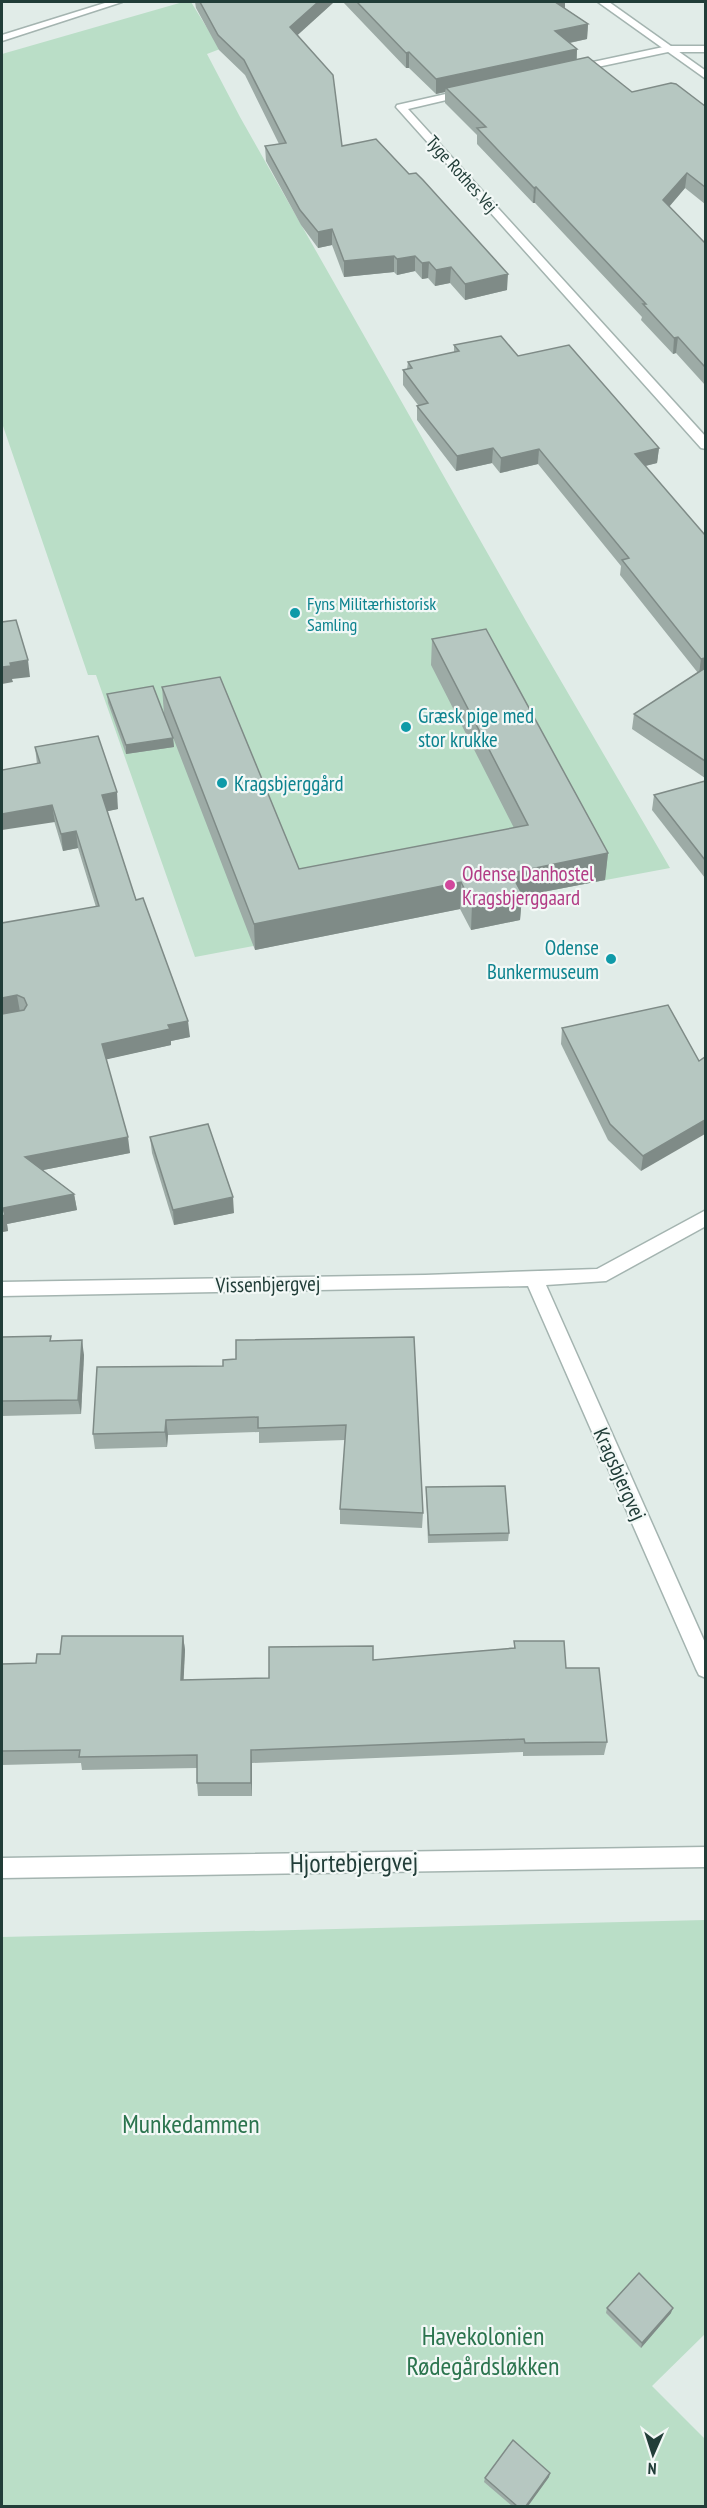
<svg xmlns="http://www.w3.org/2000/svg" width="707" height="2508" viewBox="0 0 707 2508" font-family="'PT Sans Narrow',sans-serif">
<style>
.green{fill:#badec7}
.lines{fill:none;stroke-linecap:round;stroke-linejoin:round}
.minor-casing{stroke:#a4b4b0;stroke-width:3}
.tertiary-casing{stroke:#a4b4b0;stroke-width:3}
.minor{fill:#fff;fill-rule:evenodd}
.tertiary{fill:#fff;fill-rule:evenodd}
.wall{fill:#9daba6}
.shaded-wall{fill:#7f8b87}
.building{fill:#b6c7c1;stroke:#7f8b87;stroke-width:1.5}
.culture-dot{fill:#0f9aa8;stroke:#f2f8f6;stroke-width:2}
.hotel-dot{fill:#d1479c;stroke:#f2f8f6;stroke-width:2}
.labels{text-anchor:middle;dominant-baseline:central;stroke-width:4.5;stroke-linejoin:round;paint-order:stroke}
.far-street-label{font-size:18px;fill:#213d38;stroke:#f2f8f6}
.far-culture-label{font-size:18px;fill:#0d838f;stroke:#f2f8f6;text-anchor:start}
.culture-label{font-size:21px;fill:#0d838f;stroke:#f2f8f6;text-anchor:start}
.hotel-label{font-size:21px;fill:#b23c85;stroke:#f2f8f6;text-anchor:start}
.street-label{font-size:21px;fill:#213d38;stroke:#f2f8f6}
.near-street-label{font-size:26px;fill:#213d38;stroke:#f2f8f6}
.near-park-label{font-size:26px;fill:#2b744e;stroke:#f2f8f6}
</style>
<rect width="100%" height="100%" fill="#e1ece8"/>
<g class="green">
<path d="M 183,2 L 191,2 L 220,49 L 207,54 L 240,117 L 526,621 L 670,868 L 195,957 L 96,675 L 88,675 L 2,423 L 2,54 Z"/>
<path d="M 705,1920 L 705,2334 L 652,2386 L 705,2439 L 705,2506 L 2,2506 L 2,1937 Z"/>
</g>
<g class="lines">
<g class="minor-casing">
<g id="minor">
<path d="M 108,2 L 122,2 L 2,41 L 2,35 Z"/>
<path d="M 668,46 L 706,46 L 706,52 L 668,52 L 574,72 L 569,69 L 574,66 Z"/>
<path d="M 468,89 L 472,90 L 472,94 L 408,109 L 706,437 L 706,449 L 701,448 L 396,107 L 397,105 Z"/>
<path d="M 706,1210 L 706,1226 L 606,1281 L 546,1285 L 706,1645 L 706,1678 L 699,1675 L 696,1669 L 528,1286 L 2,1296 L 2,1282 L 425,1275 L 597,1269 Z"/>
<path d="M 706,1847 L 706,1867 L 2,1878 L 2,1858 Z"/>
</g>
</g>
<g class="tertiary-casing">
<path id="tertiary" d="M 598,2 L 609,2 L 706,71 L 706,79 Z"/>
</g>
<use href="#minor" class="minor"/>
<use href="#tertiary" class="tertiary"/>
</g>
<g class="wall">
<path d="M 195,2 L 334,2 L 297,35 L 342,146 L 507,290 L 465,300 L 450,283 L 435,286 L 428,278 L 422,279 L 415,271 L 397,275 L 394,272 L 344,277 L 332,245 L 318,248 L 301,225 L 266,161 L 265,146 L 279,144 L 245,75 L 219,50 L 196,8 Z"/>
<path d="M 343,2 L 565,2 L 565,8 L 588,24 L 587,39 L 570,43 L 577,49 L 577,60 L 632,92 L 705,106 L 705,204 L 685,188 L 669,207 L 705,243 L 705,385 L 676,353 L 673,354 L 641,320 L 642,317 L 535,203 L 533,203 L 477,144 L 477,135 L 445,103 L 445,92 L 436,94 L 409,68 L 406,68 Z"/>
<path d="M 454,345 L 518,356 L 659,448 L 657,463 L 645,466 L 705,535 L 705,778 L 632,729 L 634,714 L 698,673 L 620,575 L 621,566 L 538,464 L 500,473 L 492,463 L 456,471 L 417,420 L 417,406 L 418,405 L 403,385 L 403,370 L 407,369 L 408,362 L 454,352 Z"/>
<path d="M 432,639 L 608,853 L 605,880 L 522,896 L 520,920 L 471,930 L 460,909 L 255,950 L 164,714 L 162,687 L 299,869 L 514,828 L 431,665 Z"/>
<path d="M 107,694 L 173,738 L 174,747 L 126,754 L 108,703 Z"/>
<path d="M 35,747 L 118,809 L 107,811 L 136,900 L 190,1037 L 171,1041 L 171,1045 L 106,1059 L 130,1153 L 43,1170 L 74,1194 L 77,1210 L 7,1224 L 8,1231 L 2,1232 L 2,923 L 96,907 L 78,848 L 63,851 L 37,764 Z"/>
<path d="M 705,781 L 705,878 L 652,810 L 654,795 Z"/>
<path d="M 562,1028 L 699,1061 L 641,1171 L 608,1140 L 561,1044 Z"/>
<path d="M 150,1137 L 234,1213 L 174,1225 L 152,1153 Z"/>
<path d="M 2,1337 L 52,1341 L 84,1355 L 81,1414 L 2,1416 Z"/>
<path d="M 414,1337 L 423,1513 L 422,1528 L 340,1524 L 340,1509 L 345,1440 L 259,1443 L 259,1432 L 168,1435 L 167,1447 L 95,1449 L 93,1434 L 236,1359 Z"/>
<path d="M 426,1487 L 509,1533 L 508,1541 L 428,1543 Z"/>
<path d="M 183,1636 L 185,1650 L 183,1680 L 269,1678 L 373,1660 L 514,1648 L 514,1641 L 566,1668 L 607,1742 L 604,1755 L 523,1756 L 523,1752 L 252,1763 L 252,1796 L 198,1796 L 197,1783 L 197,1768 L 82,1770 L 81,1763 L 2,1765 L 2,1664 L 36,1663 L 60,1654 Z"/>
<path d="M 607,2308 L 671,2313 L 641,2348 L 606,2313 Z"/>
<path d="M 549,2477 L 528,2506 L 512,2506 L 484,2482 L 485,2478 Z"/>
</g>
<g class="shaded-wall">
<path d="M 318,2 L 334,2 L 290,42 L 290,27 Z"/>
<path d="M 555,2 L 565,2 L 565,14 Z"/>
<path d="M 588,24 L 587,39 L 554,46 L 555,31 Z"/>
<path d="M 577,49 L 576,64 L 446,88 L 445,92 L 436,94 L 436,79 Z"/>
<path d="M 409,52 L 409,68 L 406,68 L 406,53 Z"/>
<path d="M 687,173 L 685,188 L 661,216 L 663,200 Z"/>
<path d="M 536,187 L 535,203 L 533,203 L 534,188 Z"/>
<path d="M 332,229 L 332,245 L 318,248 L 318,232 Z"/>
<path d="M 394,256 L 394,272 L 344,277 L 344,261 Z"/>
<path d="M 415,256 L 415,271 L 397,275 L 397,259 Z"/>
<path d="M 429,262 L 428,278 L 422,279 L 422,263 Z"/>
<path d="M 451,267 L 450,283 L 435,286 L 436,270 Z"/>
<path d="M 508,274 L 507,290 L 465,300 L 465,284 Z"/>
<path d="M 678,337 L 676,353 L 673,354 L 674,338 Z"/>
<path d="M 493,448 L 492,463 L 456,471 L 457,456 Z"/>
<path d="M 659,448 L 657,463 L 633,469 L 635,454 Z"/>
<path d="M 539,449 L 538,464 L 500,473 L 501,458 Z"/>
<path d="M 705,658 L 705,672 L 699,674 L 701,659 Z"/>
<path d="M 28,660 L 30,677 L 12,679 L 13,682 L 2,684 L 2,667 L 10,663 Z"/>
<path d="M 173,738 L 174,747 L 126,754 L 126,745 Z"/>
<path d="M 117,792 L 118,809 L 104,812 L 102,795 Z"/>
<path d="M 52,805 L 55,822 L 2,830 L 2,814 Z"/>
<path d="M 76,831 L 78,848 L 63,851 L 61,834 Z"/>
<path d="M 608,853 L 605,880 L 522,896 L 520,920 L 471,930 L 472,904 L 511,873 Z"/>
<path d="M 461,882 L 460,909 L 255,950 L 254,924 Z"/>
<path d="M 17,995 L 20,1012 L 2,1015 L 2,998 Z"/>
<path d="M 188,1021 L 190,1037 L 171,1041 L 171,1045 L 104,1060 L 102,1044 L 168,1025 Z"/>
<path d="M 705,1120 L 705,1134 L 641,1171 L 643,1156 Z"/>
<path d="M 128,1137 L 130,1153 L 28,1173 L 25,1157 Z"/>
<path d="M 74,1194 L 77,1210 L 7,1224 L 8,1231 L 2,1232 L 2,1216 L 3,1208 Z"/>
<path d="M 233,1197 L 234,1213 L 174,1225 L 173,1210 Z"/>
<path d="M 82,1340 L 84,1355 L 81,1414 L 78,1400 Z"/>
<path d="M 166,1420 L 168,1435 L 167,1447 L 165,1432 Z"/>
<path d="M 183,1636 L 185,1650 L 183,1694 L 181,1680 Z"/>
<path d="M 251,1750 L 252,1763 L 252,1796 L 251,1783 Z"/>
<path d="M 673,2308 L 671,2313 L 641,2348 L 642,2343 Z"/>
<path d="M 550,2473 L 549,2477 L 528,2506 L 526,2506 Z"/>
</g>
<g class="building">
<path d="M 200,2 L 318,2 L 290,27 L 333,75 L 342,146 L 376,139 L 409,174 L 416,173 L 423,180 L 508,274 L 465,284 L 451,267 L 436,270 L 429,262 L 422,263 L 415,256 L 397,259 L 394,256 L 344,261 L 332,229 L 318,232 L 300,210 L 265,146 L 286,143 L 244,60 L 218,35 Z"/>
<path d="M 357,2 L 555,2 L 588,24 L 555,31 L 577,49 L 436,79 L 409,52 L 406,53 Z"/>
<path d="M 588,57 L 632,92 L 671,83 L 676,84 L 705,106 L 705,187 L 687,173 L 663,200 L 705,243 L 705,367 L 678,337 L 674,338 L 643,304 L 646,304 L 536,187 L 534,188 L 477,128 L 486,127 L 446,88 Z"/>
<path d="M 501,336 L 518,356 L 569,345 L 659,448 L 635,454 L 705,535 L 705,658 L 701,659 L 622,560 L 629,558 L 539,449 L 501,458 L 493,448 L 457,456 L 417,406 L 428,403 L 403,370 L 412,368 L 408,362 L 459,351 L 454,345 Z"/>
<path d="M 16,620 L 28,660 L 10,663 L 11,666 L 2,667 L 2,622 Z"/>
<path d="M 486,629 L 608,853 L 511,873 L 522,894 L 472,904 L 461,882 L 254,924 L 162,687 L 220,677 L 299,869 L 528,825 L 432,639 Z"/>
<path d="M 705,668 L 705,761 L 634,714 Z"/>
<path d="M 153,686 L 173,738 L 126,745 L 107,694 Z"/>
<path d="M 98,736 L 117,792 L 102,795 L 136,900 L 143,898 L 188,1021 L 168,1025 L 170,1029 L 102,1044 L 128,1137 L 25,1157 L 74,1194 L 3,1208 L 5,1215 L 2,1216 L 2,1014 L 24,1010 L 27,1005 L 24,998 L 17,995 L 2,998 L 2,923 L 99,906 L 76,831 L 61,834 L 52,805 L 2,814 L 2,770 L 40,763 L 35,747 Z"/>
<path d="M 705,781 L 705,860 L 654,795 Z"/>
<path d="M 668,1005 L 699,1061 L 705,1057 L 705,1120 L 643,1156 L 610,1124 L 562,1028 Z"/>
<path d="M 208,1124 L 233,1197 L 173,1210 L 150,1137 Z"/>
<path d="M 51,1336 L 50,1341 L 82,1340 L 78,1400 L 2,1401 L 2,1337 Z"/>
<path d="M 414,1337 L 423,1513 L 340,1509 L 346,1425 L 258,1428 L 258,1417 L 166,1420 L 165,1432 L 93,1434 L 97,1367 L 223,1366 L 223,1360 L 236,1359 L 236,1340 Z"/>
<path d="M 505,1486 L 509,1533 L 429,1535 L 426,1487 Z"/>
<path d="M 62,1636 L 183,1636 L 181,1680 L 269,1678 L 269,1647 L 373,1646 L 373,1660 L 515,1648 L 514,1641 L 564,1641 L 566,1668 L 599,1668 L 607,1742 L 525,1743 L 524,1739 L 251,1750 L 251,1783 L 197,1783 L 197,1755 L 79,1757 L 80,1750 L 2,1751 L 2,1664 L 36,1663 L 37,1654 L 60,1654 Z"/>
<path d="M 639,2273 L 673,2308 L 642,2343 L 607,2308 Z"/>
<path d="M 513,2440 L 550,2473 L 526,2506 L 517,2506 L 485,2478 Z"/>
</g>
<g class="culture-dot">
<circle cx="295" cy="613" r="6"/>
<circle cx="406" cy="727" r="6"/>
<circle cx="222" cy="783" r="6"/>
<circle cx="611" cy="959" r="6"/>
</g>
<circle class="hotel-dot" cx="450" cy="885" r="6"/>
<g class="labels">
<g class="far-street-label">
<text transform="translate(462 174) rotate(48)">Tyge Rothes Vej</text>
</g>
<g class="far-culture-label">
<text x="307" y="603">Fyns Militærhistorisk<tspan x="307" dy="21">Samling</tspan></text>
</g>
<g class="culture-label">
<text x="418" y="715">Græsk pige med<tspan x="418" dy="24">stor krukke</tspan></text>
<text x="234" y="783">Kragsbjerggård</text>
<text x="599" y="947" text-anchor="end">Odense<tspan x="599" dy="24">Bunkermuseum</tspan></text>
</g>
<g class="hotel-label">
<text x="462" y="873">Odense Danhostel<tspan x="462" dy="24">Kragsbjerggaard</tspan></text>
</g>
<g class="street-label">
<text transform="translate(268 1284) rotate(-1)">Vissenbjergvej</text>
<text transform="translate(620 1474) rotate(66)">Kragsbjergvej</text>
</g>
<g class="near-street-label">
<text transform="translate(354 1862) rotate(-1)">Hjortebjergvej</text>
</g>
<g class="near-park-label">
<text x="191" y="2123">Munkedammen</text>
<text x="483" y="2335">Havekolonien<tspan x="483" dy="30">Rødegårdsløkken</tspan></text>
</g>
</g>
<rect width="707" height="2508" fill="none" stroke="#213d38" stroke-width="6"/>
<g transform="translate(653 2454) rotate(183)" stroke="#f2f8f6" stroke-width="4.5" paint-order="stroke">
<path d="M0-4.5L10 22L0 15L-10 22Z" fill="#213d38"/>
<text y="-9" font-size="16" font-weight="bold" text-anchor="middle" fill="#213d38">N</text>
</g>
</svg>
